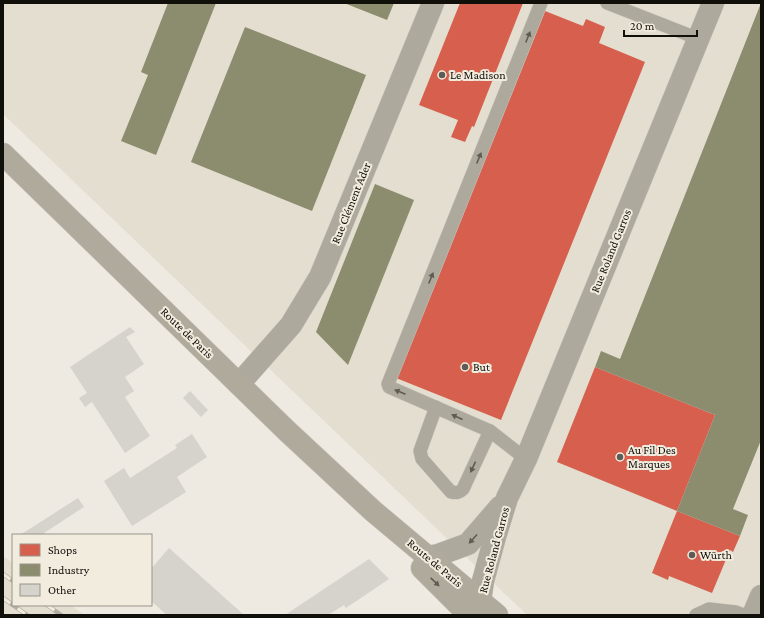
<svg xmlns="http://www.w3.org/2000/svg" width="764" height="618" viewBox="0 0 764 618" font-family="'Crimson Pro',serif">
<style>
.built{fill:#e3decf}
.shops{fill:#d6604d}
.industry{fill:#8c8c6e}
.building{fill:#d6d3cd}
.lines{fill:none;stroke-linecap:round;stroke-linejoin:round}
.service-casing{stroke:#cac6c0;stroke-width:14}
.minor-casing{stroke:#cac6c0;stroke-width:23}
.primary-casing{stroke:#cac6c0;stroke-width:23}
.service{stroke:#ada99c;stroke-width:13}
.minor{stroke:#ada99c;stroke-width:22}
.primary{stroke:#b0aa9d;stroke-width:22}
.rail-casing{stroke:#b1aea4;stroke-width:4.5}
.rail{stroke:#f2ecde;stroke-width:3;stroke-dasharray:9;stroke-linecap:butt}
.oneway{fill:#5f5c53}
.oneway2{fill:#605c54}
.poi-dot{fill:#5e5c56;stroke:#f2ecde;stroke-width:1.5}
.labels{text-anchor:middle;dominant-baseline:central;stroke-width:4;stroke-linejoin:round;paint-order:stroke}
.poi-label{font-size:12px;fill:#110f0a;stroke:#f2ecde;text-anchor:start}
.street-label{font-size:12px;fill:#110f0a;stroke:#f2ecde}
</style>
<rect width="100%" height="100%" fill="#eeeae2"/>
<g class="built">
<path d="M 3,3 L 761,3 L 761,615 L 527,615 L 3,114 Z"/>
<path d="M 3,556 L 13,563 L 13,605 L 71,605 L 84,615 L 3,615 Z"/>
</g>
<g class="shops">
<path d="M 460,3 L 523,3 L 474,127 L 472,126 L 465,142 L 451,137 L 458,120 L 419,105 Z"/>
<path d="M 545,11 L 583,26 L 586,19 L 605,27 L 599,43 L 645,62 L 501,420 L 396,378 Z"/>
<path d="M 595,367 L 715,415 L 677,511 L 740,536 L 733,552 L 730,550 L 712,593 L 669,576 L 668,580 L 652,573 L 677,511 L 557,462 Z"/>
</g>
<g class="industry">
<path d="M 168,3 L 216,3 L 156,155 L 121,141 L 148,75 L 141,72 Z"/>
<path d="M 344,3 L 394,3 L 387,20 Z"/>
<path d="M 761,3 L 761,440 L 733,509 L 748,515 L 740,536 L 677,511 L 715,415 L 595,367 L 601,351 L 620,359 Z"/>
<path d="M 245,27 L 366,75 L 312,211 L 191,162 Z"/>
<path d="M 375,184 L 414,200 L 348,365 L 316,332 Z"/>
</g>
<g class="building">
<path d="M 130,327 L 135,332 L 126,337 L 144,364 L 125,377 L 134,391 L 125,397 L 150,436 L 125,453 L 92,402 L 85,407 L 79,398 L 87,393 L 70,367 Z"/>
<path d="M 190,391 L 208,410 L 201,417 L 183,398 Z"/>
<path d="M 192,434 L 207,457 L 177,477 L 186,492 L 132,526 L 104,481 L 124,468 L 130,478 L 177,448 L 175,445 Z"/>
<path d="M 78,498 L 84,507 L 44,533 L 45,534 L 43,535 L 20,535 Z"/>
<path d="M 169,548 L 244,615 L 167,615 L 151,601 L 151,569 Z"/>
<path d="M 369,559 L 389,579 L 346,608 L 344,605 L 328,615 L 285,615 Z"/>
</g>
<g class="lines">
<g class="service-casing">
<g id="service">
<path d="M 607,3 L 699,39"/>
<path d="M 436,407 L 420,451 L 422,459 L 451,492 C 457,493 459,493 463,489 L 490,431"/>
<path d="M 526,459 L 490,431 L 389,387 L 388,384 L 541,3"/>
<path d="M 696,615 L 709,609 L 736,612 L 744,615"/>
</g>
</g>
<g class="minor-casing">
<g id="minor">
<path d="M 239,384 L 291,325 L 320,277 L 433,3"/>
<path d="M 429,557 L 438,555 L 468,544 L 500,507"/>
<path d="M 480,601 L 483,581 L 495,537 L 507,498 L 526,459 L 713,3"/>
<path d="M 753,615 L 761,596"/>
</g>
</g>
<g class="primary-casing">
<g id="primary">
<path d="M 3,154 L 287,431 L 373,511 L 497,615"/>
<path d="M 422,568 L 469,615"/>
</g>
</g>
<use href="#service" class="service"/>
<use href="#minor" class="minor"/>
<use href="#primary" class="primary"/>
<g class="rail-casing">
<g id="rail">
<path d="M 3,574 L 13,581"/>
<path d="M 3,598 L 27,615"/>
<path d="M 47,605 L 61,615"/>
</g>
</g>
<use href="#rail" class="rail"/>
</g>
<defs><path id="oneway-solid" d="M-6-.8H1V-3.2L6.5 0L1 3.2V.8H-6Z"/></defs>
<g class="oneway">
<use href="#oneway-solid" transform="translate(528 37) rotate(-68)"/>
<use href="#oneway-solid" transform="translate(479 158) rotate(-68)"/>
<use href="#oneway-solid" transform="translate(431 278) rotate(-68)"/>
<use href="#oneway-solid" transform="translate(400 392) rotate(-157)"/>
<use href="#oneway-solid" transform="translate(457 417) rotate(-156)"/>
<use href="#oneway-solid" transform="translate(473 467) rotate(115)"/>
<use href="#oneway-solid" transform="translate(473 539) rotate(132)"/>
</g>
<use class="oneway2" href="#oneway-solid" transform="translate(435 582) rotate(44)"/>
<g class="poi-dot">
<circle cx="442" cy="75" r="4"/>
<circle cx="465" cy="367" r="4"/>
<circle cx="620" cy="457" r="4"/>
<circle cx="692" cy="555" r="4"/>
</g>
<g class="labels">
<g class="poi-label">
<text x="450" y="75">Le Madison</text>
<text x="473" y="367">But</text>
<text x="628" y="450">Au Fil Des<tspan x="628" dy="14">Marques</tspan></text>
<text x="700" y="555">Würth</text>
</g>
<g class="street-label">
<text transform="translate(351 203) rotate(-68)">Rue Clément Ader</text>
<text transform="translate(611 251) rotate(-68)">Rue Roland Garros</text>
<text transform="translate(187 333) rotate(44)">Route de Paris</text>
<text transform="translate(494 550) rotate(-75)">Rue Roland Garros</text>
<text transform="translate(435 563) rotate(40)">Route de Paris</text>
</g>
</g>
<rect width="764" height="618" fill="none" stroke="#110f0a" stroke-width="8"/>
<rect x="12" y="534" width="140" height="72" fill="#f2ecde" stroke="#989489"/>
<rect x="20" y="544" width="20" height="12" fill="#d6604d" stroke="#989489"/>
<text x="48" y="554" font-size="12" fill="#110f0a">Shops</text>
<rect x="20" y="564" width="20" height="12" fill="#8c8c6e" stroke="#989489"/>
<text x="48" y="574" font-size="12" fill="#110f0a">Industry</text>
<rect x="20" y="584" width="20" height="12" fill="#d6d3cd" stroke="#989489"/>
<text x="48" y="594" font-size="12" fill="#110f0a">Other</text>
<path d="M624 30v6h73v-6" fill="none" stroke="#110f0a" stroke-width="2"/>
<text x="630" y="30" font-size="12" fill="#110f0a" stroke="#f2ecde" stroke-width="3" paint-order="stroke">20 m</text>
</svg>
